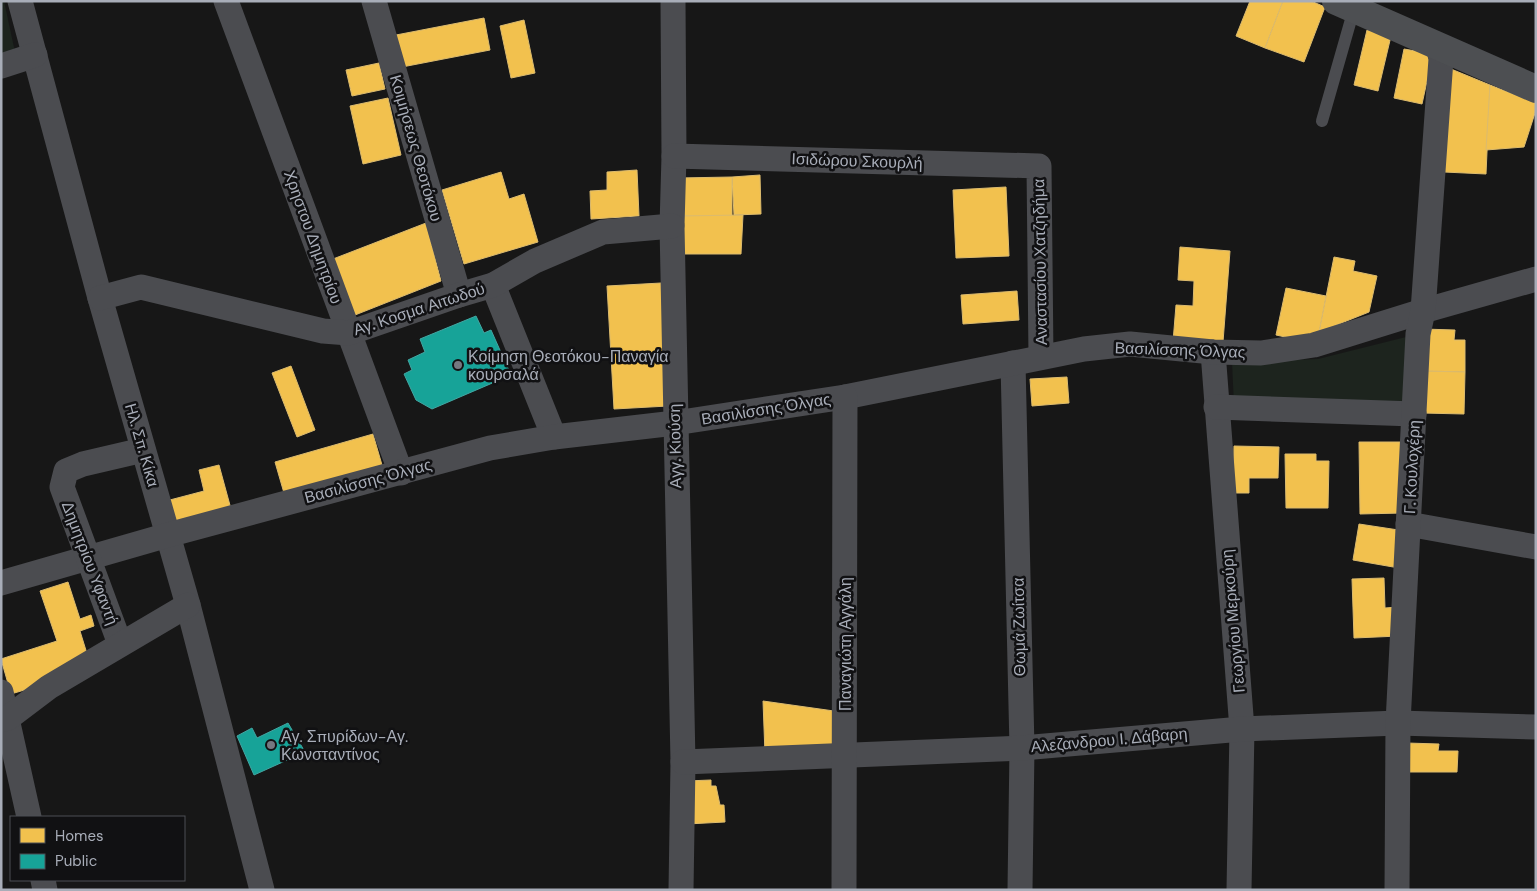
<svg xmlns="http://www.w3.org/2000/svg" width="1537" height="891" viewBox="0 0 1537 891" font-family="'DM Sans',sans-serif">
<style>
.green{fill:#1d241e}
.homes{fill:#f2c14e;stroke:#dcbb6e}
.public{fill:#17a398;stroke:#42a6a2}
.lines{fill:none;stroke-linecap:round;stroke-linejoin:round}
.service{stroke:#4b4c50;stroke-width:12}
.minor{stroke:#4b4c50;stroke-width:25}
.primary{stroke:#4d4f52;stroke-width:28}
.poi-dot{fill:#757880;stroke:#111113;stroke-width:2}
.labels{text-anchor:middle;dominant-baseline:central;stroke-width:5;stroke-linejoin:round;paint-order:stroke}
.street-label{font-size:16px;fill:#a8adb8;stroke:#111113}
.poi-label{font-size:16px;fill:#a8adb8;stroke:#111113;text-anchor:start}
</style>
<rect width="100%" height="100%" fill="#171717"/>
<g class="green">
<path d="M 1,1 L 4,1 L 15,52 L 1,55 Z"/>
<path d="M 1418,334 L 1414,414 L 1234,406 L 1232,362 L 1318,359 Z"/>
</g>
<g class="homes">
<path d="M 1250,1 L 1283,1 L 1265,48 L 1236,36 Z"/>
<path d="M 1283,1 L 1311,1 L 1325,7 L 1304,62 L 1265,48 Z"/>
<path d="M 484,18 L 490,50 L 402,67 L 396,35 Z"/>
<path d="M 524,20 L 535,73 L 511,78 L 500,26 Z"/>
<path d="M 1367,30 L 1391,36 L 1378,91 L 1354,85 Z"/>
<path d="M 1404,49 L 1433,54 L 1422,104 L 1394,98 Z"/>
<path d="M 379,63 L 385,89 L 352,96 L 346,70 Z"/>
<path d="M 1451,69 L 1490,85 L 1486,174 L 1444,172 Z"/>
<path d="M 1490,85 L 1536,103 L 1536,110 L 1524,147 L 1486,150 Z"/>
<path d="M 388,98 L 401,155 L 363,164 L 350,106 Z"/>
<path d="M 637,170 L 639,216 L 591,219 L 590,191 L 607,190 L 607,172 Z"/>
<path d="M 501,172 L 509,199 L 524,194 L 538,242 L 464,264 L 442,190 Z"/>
<path d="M 760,175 L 761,214 L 734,215 L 732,177 Z"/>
<path d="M 732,177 L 732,217 L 679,216 L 678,178 Z"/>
<path d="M 1006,187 L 1009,256 L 956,258 L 953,190 Z"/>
<path d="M 743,215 L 741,254 L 678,254 L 679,216 Z"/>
<path d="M 426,223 L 441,281 L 355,315 L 333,259 Z"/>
<path d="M 1180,247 L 1230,251 L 1223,342 L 1173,342 L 1176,305 L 1193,306 L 1194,281 L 1178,280 Z"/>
<path d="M 1334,257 L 1355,261 L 1353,271 L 1377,276 L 1369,312 L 1319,332 Z"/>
<path d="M 661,283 L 668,406 L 614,409 L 607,286 Z"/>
<path d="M 1286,288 L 1326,296 L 1319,332 L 1299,340 L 1276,335 Z"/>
<path d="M 1017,291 L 1019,320 L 963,324 L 961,295 Z"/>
<path d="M 1423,329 L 1455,330 L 1454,340 L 1465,340 L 1465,372 L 1423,371 Z"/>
<path d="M 291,366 L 315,430 L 297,437 L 272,373 Z"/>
<path d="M 1423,371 L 1465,372 L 1464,414 L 1422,413 Z"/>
<path d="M 1067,377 L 1069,403 L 1032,406 L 1030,379 Z"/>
<path d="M 373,434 L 382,465 L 284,493 L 275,462 Z"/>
<path d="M 1359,442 L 1402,442 L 1403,513 L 1360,514 Z"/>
<path d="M 1234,446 L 1279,447 L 1278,478 L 1249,478 L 1249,493 L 1233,493 Z"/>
<path d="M 1285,454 L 1316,454 L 1316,461 L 1329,461 L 1328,508 L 1286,508 Z"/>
<path d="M 219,465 L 231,509 L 172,525 L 166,501 L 204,491 L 199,470 Z"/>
<path d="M 1359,524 L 1405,531 L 1399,568 L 1353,560 Z"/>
<path d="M 1384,578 L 1385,608 L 1398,607 L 1399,636 L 1354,638 L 1352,579 Z"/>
<path d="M 68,582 L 80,619 L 91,615 L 94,626 L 80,631 L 88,657 L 31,688 L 11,694 L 1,659 L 57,641 L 40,591 Z"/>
<path d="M 763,701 L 834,711 L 835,749 L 765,754 Z"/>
<path d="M 1407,743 L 1439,744 L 1438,751 L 1458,751 L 1457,772 L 1406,772 Z"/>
<path d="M 711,780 L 711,786 L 716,786 L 720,805 L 724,805 L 725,822 L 687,824 L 686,781 Z"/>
</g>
<g class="public">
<path d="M 476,316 L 484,333 L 491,330 L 511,375 L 432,409 L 416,400 L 404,374 L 412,370 L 408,360 L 425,352 L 420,339 Z"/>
<path d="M 288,723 L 305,752 L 254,775 L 237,736 L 252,728 L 257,738 Z"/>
</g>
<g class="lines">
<path class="service" d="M 1322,121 L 1354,9"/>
<g class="minor">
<path d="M 20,1 L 100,298 L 188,605 L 262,890"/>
<path d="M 226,1 L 401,473"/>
<path d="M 374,1 L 459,295"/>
<path d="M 673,1 L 674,156 L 672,226 L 683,762 L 681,890"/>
<path d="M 1,66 L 35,55"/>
<path d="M 674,156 L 1039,166 L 1041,357"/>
<path d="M 493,285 L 554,437"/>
<path d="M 100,298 L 141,287 L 323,331 L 349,333 L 459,295 L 493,285 L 535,261 L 603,232 L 672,226"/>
<path d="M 1213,352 L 1242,729 L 1239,890"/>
<path d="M 1013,363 L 1022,748 L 1020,890"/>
<path d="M 1216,407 L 1414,414"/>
<path d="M 1408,524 L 1536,547"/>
<path d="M 1,583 L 168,535 L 490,448 L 554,437 L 675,423 L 845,397 L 1084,349 L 1130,344 L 1213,352 L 1261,353 L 1314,345 L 1423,311 L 1536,279"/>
<path d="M 120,644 L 62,487 L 66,471 L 83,464 L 143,450"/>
<path d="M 1,692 L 29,817"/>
<path d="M 1,720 L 8,718 L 49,687 L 188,605"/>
<path d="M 683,762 L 1022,748 L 1242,729 L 1398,723 L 1536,727"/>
<path d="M 43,880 L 45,890"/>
<path d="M 844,890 L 845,397"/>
<path d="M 1397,890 L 1398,723 L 1418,334 L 1423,311 L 1441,59 L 1438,46"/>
</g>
<path class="primary" d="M 1336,1 L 1536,89"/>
</g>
<g class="poi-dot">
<circle cx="458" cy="365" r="5"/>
<circle cx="271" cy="745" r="5"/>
</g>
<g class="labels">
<g class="street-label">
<text transform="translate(416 148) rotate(74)">Κοιμήσεως Θεοτόκου</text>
<text transform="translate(857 161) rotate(2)">Ισιδώρου Σκουρλή</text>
<text transform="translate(313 237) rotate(70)">Χρηστου Δημητρίου</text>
<text transform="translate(1040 262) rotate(-91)">Αναστασίου Χατζηδήμα</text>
<text transform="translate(419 309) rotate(-18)">Αγ. Κοσμα Αιτωδού</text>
<text transform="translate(1180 350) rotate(2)">Βασιλίσσης Όλγας</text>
<text transform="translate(766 409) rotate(-9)">Βασιλίσσης Όλγας</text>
<text transform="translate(142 445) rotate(74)">Ηλ. Σπ. Κίκα</text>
<text transform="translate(675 446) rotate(-91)">Αγγ. Κιούση</text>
<text transform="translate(1412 467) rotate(-87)">Γ. Κουλοχέρη</text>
<text transform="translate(368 481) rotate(-15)">Βασιλίσσης Όλγας</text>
<text transform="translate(90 563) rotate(69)">Δημητρίου Υφαντή</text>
<text transform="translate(1233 621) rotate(-95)">Γεωργίου Μερκούρη</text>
<text transform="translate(1019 627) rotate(-91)">Θωμά Ζωίτσα</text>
<text transform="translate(845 644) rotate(-90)">Παναγιώτη Αγγάλη</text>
<text transform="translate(1109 740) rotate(-5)">Αλεζανδρου Ι. Δάβαρη</text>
</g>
<g class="poi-label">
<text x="468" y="356">Κοίμηση Θεοτόκου-Παναγία<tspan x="468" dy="18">κουρσαλά</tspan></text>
<text x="281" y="736">Αγ. Σπυρίδων-Αγ.<tspan x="281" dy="18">Κωνσταντίνος</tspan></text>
</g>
</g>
<rect width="1537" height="891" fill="none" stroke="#a8adb8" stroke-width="5"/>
<rect x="10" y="816" width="175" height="65" fill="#111113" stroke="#4d4f55"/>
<rect x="20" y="828" width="25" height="15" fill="#f2c14e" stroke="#4d4f55"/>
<text x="55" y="841" font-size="15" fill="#a8adb8">Homes</text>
<rect x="20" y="854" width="25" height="15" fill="#17a398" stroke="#4d4f55"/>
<text x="55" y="866" font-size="15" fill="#a8adb8">Public</text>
</svg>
